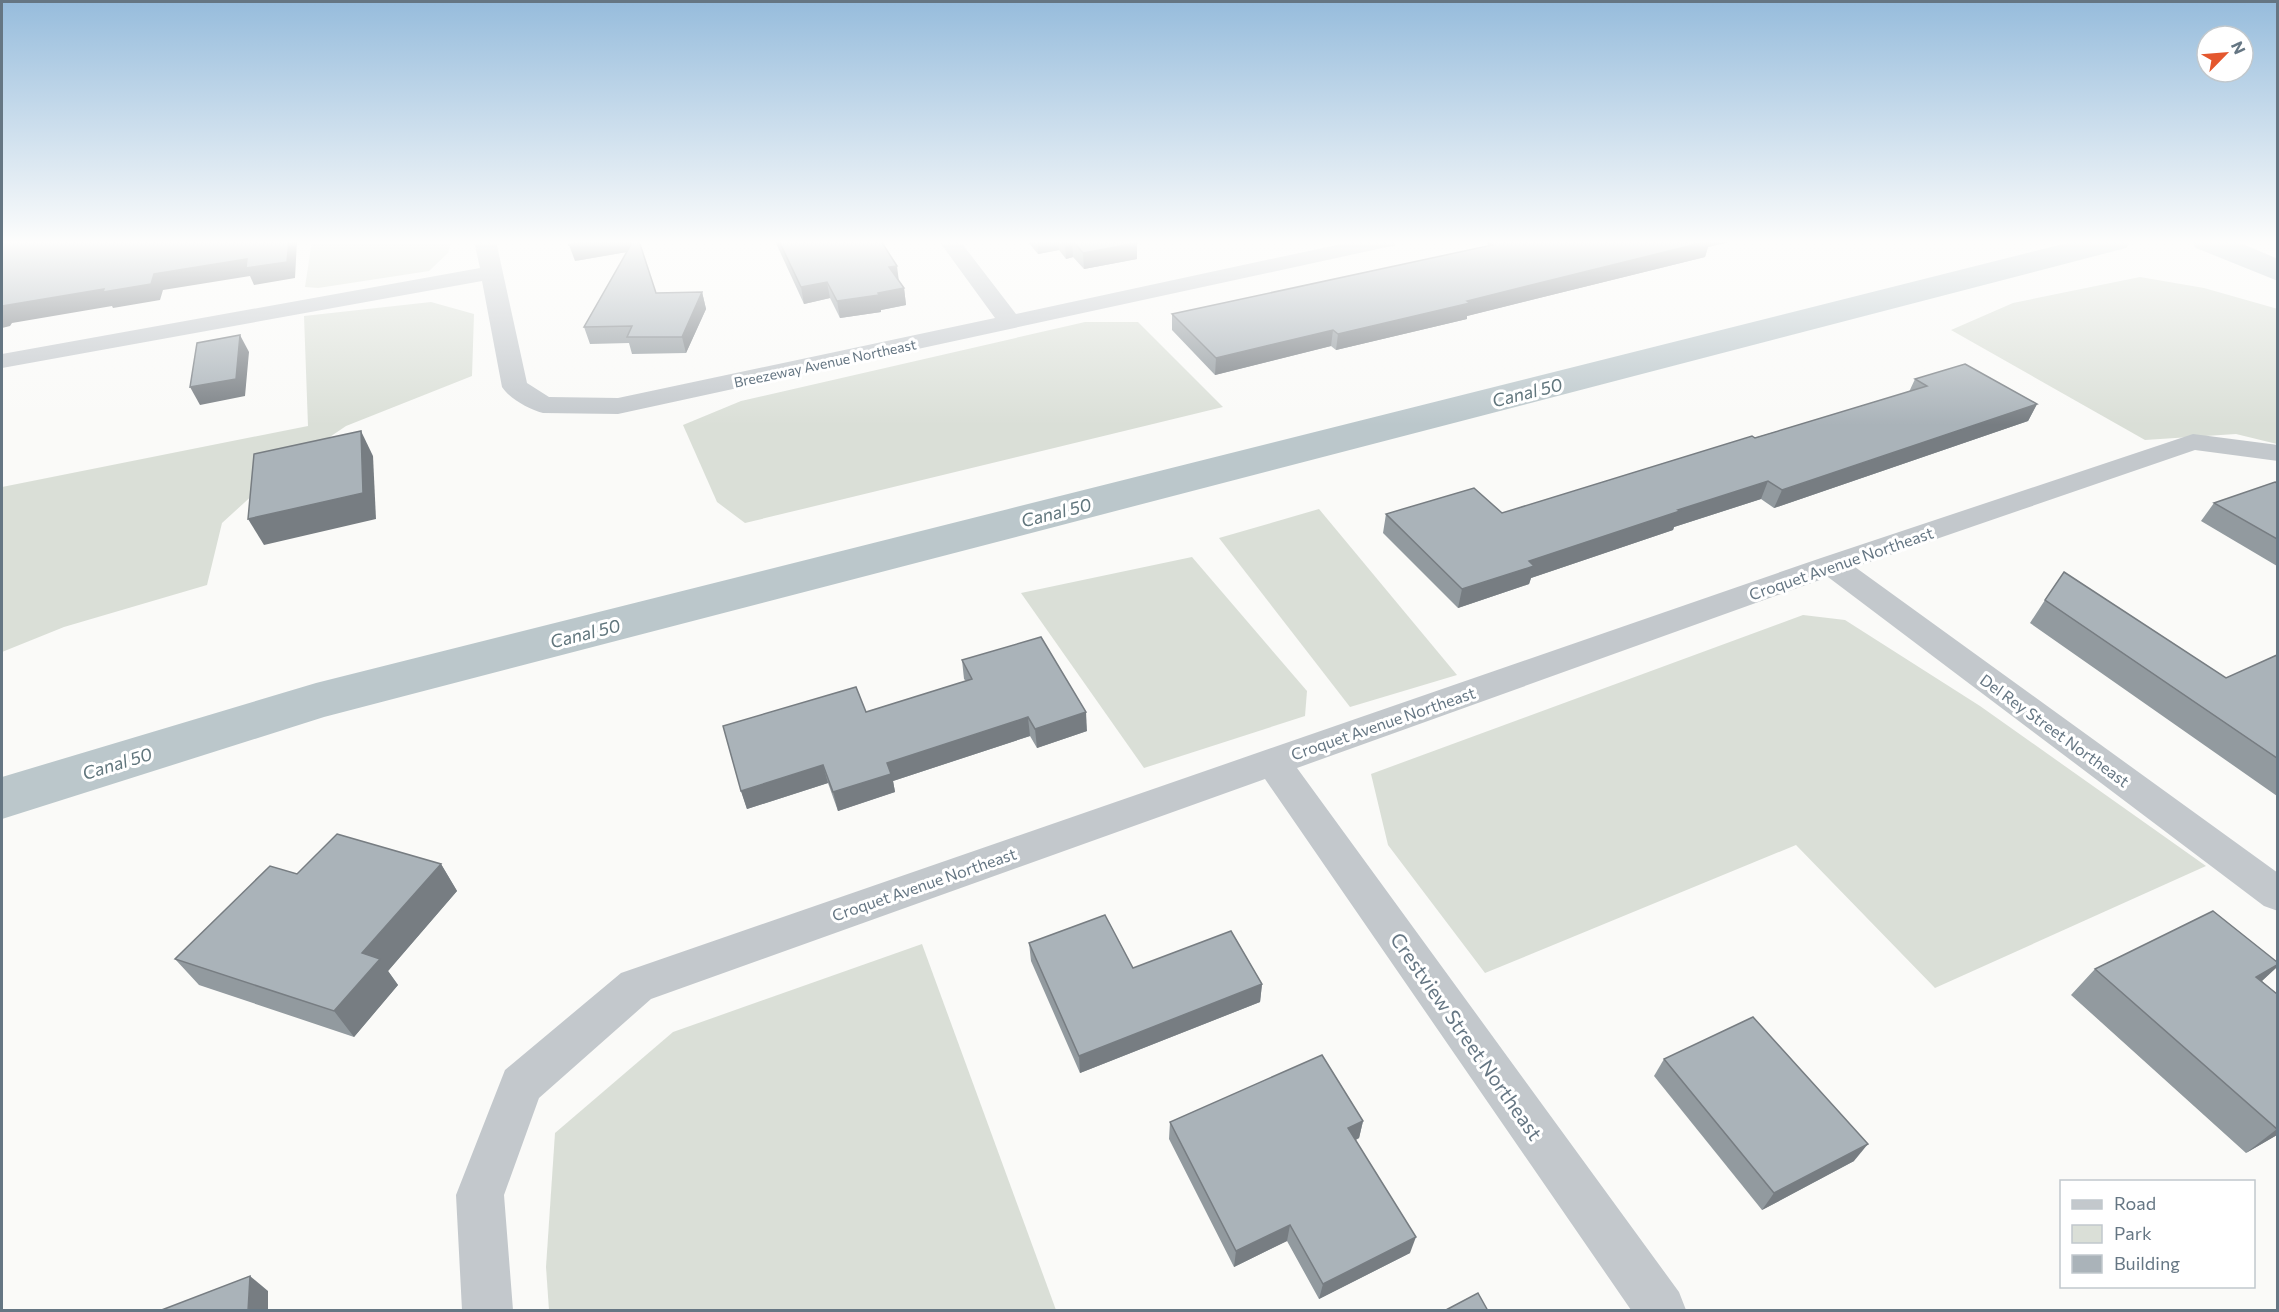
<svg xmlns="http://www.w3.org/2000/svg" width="2279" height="1312" viewBox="0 0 2279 1312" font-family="Commissioner,sans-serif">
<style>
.green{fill:#dadfd7}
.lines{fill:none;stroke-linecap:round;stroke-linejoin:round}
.canal{fill:#bbc7cb;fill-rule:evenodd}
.street{fill:#c3c8cc;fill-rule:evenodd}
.wall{fill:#929a9f}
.shaded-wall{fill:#777d82}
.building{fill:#aab3b9;stroke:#777d82;stroke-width:1.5}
.labels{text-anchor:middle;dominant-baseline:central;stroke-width:6;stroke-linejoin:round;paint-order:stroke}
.far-street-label{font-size:14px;fill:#657683;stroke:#fff}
.street-label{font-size:16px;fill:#657683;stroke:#fff}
.water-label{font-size:18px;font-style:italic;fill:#60757c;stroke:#fff}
.near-street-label{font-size:20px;fill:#657683;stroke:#fff}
</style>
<rect width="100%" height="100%" fill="#fafaf8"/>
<g class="green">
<path d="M 312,241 L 451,241 L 448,253 L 429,271 L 318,288 L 305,287 Z"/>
<path d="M 2140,277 L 2204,288 L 2278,309 L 2277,444 L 2236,434 L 2145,440 L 1951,330 L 2013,303 Z"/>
<path d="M 431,302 L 474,314 L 472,376 L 346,426 L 278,472 L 222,523 L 207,585 L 64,627 L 2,652 L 2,487 L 308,426 L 304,316 Z"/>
<path d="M 1085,322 L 1138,322 L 1223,407 L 745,523 L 717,502 L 683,425 L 741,401 Z"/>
<path d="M 1319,509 L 1457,675 L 1350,707 L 1219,538 Z"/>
<path d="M 1192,557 L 1307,691 L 1305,716 L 1144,768 L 1021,593 Z"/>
<path d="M 1803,615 L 1845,620 L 1980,706 L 2206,866 L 1935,988 L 1796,845 L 1485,973 L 1388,845 L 1371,774 Z"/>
<path d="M 922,944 L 1056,1310 L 549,1310 L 546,1267 L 555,1133 L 673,1032 Z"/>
</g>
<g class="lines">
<g class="canal">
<path d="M 2075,241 L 2131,241 L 2126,248 L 324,717 L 2,819 L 2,777 L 316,683 Z"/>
<path d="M 2191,241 L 2236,241 L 2278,259 L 2278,281 L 2196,248 Z"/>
</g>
<g class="street">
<path d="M 474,241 L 496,241 L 527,383 L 549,397 L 618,398 L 995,318 L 939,241 L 960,241 L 1016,314 L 1355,241 L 1397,241 L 1395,246 L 1387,247 L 618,414 L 543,413 C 529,409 510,399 502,387 L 482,281 L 2,368 L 2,354 L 480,268 Z"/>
<path d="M 2193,434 L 2278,445 L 2278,461 L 2195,450 L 1855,567 L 2278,873 L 2278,911 L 2264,906 L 1828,577 L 1297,768 L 1679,1292 L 1686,1310 L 1631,1310 L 1265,779 L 651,999 L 539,1098 L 504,1195 L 513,1310 L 462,1310 L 456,1195 L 505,1070 L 621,973 L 1821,558 Z"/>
</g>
</g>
<g class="wall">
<path d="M 639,241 L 656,293 L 702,292 L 706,309 L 686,353 L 632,354 L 629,343 L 590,344 L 584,327 L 627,252 L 575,261 Z"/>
<path d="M 775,241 L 881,241 L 899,282 L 904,288 L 906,305 L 881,310 L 881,312 L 840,318 L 830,298 L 804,304 Z"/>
<path d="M 1027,241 L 1136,241 L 1137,243 L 1137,259 L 1084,269 L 1073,257 L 1066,259 L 1059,250 L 1038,254 Z"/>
<path d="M 1494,241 L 1734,241 L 1708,247 L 1705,257 L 1467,316 L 1467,319 L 1336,350 L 1331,346 L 1215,375 L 1172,330 L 1172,314 L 1488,247 L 1488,243 Z"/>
<path d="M 1915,379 L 2037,404 L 2028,421 L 1774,508 L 1761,499 L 1674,527 L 1673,530 L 1531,578 L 1529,584 L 1458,608 L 1383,533 L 1386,514 L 1502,513 L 1909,392 Z"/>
<path d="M 2277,483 L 2277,566 L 2201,521 L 2214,503 Z"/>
<path d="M 2045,600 L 2226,678 L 2277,655 L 2277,796 L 2030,623 Z"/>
<path d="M 962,660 L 1087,731 L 1037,748 L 1030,736 L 893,781 L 895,792 L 838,811 L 828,783 L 747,809 L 741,791 L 866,712 L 966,681 L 964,679 Z"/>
<path d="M 441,864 L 457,891 L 388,971 L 398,985 L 354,1037 L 199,985 L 175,959 L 297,874 Z"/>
<path d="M 1029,943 L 1133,968 L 1262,984 L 1260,1002 L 1080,1073 L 1031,961 Z"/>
<path d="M 2277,967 L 2262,981 L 2277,994 L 2277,1135 L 2246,1153 L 2071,995 L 2095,969 Z"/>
<path d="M 1664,1059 L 1854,1161 L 1762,1210 L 1654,1076 Z"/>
<path d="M 1363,1121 L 1359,1138 L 1356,1140 L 1410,1253 L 1319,1299 L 1287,1241 L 1234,1267 L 1169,1139 L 1170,1122 Z"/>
</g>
<g class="shaded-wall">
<path d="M 289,241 L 297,241 L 295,278 L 254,285 L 250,276 L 163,290 L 160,300 L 113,308 L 112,306 L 12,323 L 10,326 L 2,328 L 2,306 L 104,289 L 154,274 Z"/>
<path d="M 591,241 L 636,241 L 638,250 L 575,261 L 569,245 Z"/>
<path d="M 1037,241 L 1058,241 L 1059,250 L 1038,254 Z"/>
<path d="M 1072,241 L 1073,257 L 1066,259 L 1065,243 Z"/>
<path d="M 1697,241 L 1734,241 L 1708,247 L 1705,257 L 1467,316 L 1467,319 L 1336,350 L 1338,334 Z"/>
<path d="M 1137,243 L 1137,259 L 1084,269 L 1083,253 Z"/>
<path d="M 897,266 L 899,282 L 889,267 Z"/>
<path d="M 827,282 L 830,298 L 804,304 L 801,287 Z"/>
<path d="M 904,288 L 906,305 L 881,310 L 881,312 L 840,318 L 837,301 Z"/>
<path d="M 702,292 L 706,309 L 686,353 L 682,337 Z"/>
<path d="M 1333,330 L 1331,346 L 1215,375 L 1216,358 Z"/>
<path d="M 240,335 L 249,352 L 245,396 L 200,405 L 190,387 Z"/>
<path d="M 2037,404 L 2028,421 L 1774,508 L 1782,490 Z"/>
<path d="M 361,431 L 373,456 L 376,519 L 264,545 L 248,519 Z"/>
<path d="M 1768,481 L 1761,499 L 1674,527 L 1673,530 L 1531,578 L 1529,584 L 1458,608 L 1462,589 L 1529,561 L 1678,510 Z"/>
<path d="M 1086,712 L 1087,731 L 1037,748 L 1035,729 Z"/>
<path d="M 1028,717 L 1030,736 L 893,781 L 895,792 L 838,811 L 833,792 L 887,763 Z"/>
<path d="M 823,765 L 828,783 L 747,809 L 741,791 Z"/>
<path d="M 441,864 L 457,891 L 388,971 L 398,985 L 354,1037 L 334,1011 L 362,953 Z"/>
<path d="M 2277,965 L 2277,967 L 2252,990 L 2256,977 Z"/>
<path d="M 1262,984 L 1260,1002 L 1080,1073 L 1079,1056 Z"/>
<path d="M 1363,1121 L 1359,1138 L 1344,1145 L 1348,1128 Z"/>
<path d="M 2277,1129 L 2277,1135 L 2246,1153 Z"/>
<path d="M 1868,1144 L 1854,1161 L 1762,1210 L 1774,1193 Z"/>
<path d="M 1290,1225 L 1287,1241 L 1234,1267 L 1236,1251 Z"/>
<path d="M 1416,1237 L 1410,1253 L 1319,1299 L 1323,1284 Z"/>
<path d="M 250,1276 L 268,1291 L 268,1311 L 248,1311 Z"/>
</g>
<g class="building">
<path d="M 2,241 L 289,241 L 287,262 L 246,268 L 247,259 L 154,274 L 151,284 L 103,292 L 104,289 L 2,306 Z"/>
<path d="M 569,241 L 591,241 L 569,245 Z"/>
<path d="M 633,241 L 639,241 L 656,293 L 702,292 L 682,337 L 627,337 L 632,326 L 584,327 Z"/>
<path d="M 779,241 L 881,241 L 897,266 L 889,267 L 904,288 L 878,293 L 879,295 L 837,301 L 827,282 L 801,287 Z"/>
<path d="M 1073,241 L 1136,241 L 1137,243 L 1083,253 Z"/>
<path d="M 1494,241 L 1709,241 L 1467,301 L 1470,303 L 1338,334 L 1333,330 L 1216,358 L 1172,314 L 1492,245 L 1488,243 Z"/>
<path d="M 240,335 L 236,379 L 190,387 L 197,343 Z"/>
<path d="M 1965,364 L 2037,404 L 1782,490 L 1768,481 L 1678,510 L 1680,511 L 1529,561 L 1534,566 L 1462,589 L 1386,514 L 1474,488 L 1502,513 L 1752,436 L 1755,438 L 1927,386 L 1915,379 Z"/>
<path d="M 361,431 L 363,493 L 248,519 L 254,454 Z"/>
<path d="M 2275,482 L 2277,483 L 2277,539 L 2214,503 Z"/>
<path d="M 2064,572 L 2226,678 L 2277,655 L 2277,758 L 2045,600 Z"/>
<path d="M 1041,637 L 1086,712 L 1035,729 L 1028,717 L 887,763 L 891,774 L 833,792 L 823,765 L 741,791 L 723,726 L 856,687 L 866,712 L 972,679 L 962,660 Z"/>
<path d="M 337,834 L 441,864 L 362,953 L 380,959 L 334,1011 L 175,959 L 270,866 L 297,874 Z"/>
<path d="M 2213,911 L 2277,962 L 2277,965 L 2256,977 L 2277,994 L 2277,1129 L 2095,969 Z"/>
<path d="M 1105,915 L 1133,968 L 1231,931 L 1262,984 L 1079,1056 L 1029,943 Z"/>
<path d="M 1753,1017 L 1868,1144 L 1774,1193 L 1664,1059 Z"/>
<path d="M 1322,1055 L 1363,1121 L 1348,1128 L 1416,1237 L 1323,1284 L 1290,1225 L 1236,1251 L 1170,1122 Z"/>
<path d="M 250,1276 L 248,1311 L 159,1311 Z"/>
<path d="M 1478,1293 L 1488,1311 L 1444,1311 Z"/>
</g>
<linearGradient id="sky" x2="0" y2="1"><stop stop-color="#96bcdc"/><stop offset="0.57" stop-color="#fdfdfc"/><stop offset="1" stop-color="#fdfdfc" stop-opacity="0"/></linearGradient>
<rect width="2279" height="425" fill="url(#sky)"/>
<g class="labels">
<g class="far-street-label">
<text transform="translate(825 363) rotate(-12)">Breezeway Avenue Northeast</text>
</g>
<g class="street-label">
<text transform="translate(1841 563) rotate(-19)">Croquet Avenue Northeast</text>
<text transform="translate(1383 723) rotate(-19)">Croquet Avenue Northeast</text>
<text transform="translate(2055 730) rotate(36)">Del Rey Street Northeast</text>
<text transform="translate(924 884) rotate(-19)">Croquet Avenue Northeast</text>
</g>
<g class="water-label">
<text transform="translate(1527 392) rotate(-14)">Canal 50</text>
<text transform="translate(1056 512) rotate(-14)">Canal 50</text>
<text transform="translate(585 633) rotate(-14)">Canal 50</text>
<text transform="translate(117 763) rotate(-17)">Canal 50</text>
</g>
<g class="near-street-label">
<text transform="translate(1467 1036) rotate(55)">Crestview Street Northeast</text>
</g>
</g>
<rect width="2279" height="1312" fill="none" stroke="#657683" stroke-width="6"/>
<rect x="2060" y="1180" width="195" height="108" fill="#ffffff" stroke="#c1c8cd" stroke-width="1.5"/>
<rect x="2072" y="1200" width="30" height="9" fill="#c3c8cc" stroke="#c1c8cd" stroke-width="1.5"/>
<text x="2114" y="1210" font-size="18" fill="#657683">Road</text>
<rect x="2072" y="1225" width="30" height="18" fill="#dadfd7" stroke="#c1c8cd" stroke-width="1.5"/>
<text x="2114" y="1240" font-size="18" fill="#657683">Park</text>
<rect x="2072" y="1255" width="30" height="18" fill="#aab3b9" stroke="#c1c8cd" stroke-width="1.5"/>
<text x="2114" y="1270" font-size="18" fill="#657683">Building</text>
<g transform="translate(2225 54) rotate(65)"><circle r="28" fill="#ffffff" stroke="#c1c8cd" stroke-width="1.5"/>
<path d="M0-4.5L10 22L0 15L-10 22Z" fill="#e4572e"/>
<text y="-9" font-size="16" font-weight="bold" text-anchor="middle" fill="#657683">N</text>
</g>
</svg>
